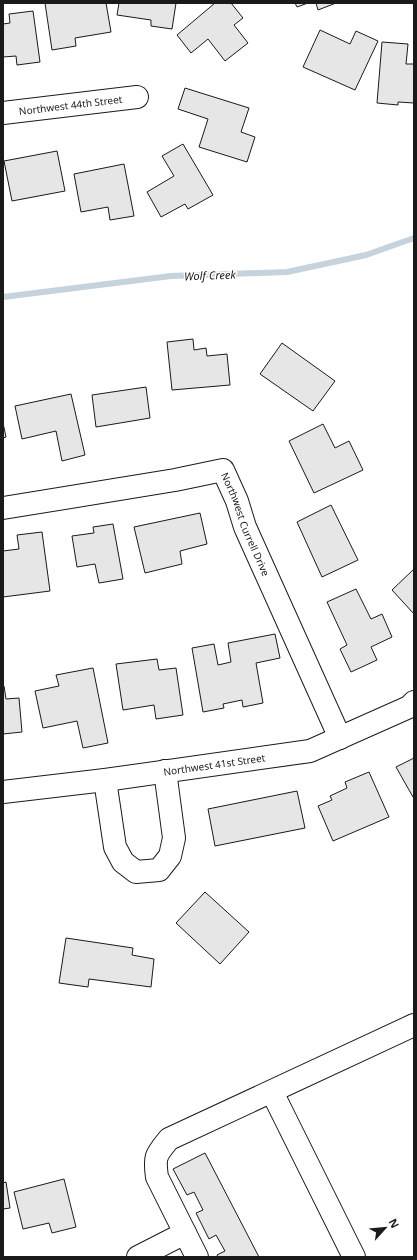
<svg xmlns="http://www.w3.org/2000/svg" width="417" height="1260" viewBox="0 0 417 1260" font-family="'Noto Sans',sans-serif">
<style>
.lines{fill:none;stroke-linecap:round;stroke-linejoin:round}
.stream{stroke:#c6d2dc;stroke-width:6}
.building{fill:#e6e6e6;stroke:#1a1a1a}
.minor-casing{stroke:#1a1a1a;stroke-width:24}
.minor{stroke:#fff;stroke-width:22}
.labels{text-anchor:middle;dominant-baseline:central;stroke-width:3;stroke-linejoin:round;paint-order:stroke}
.street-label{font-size:10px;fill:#1a1a1a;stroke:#fff}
.water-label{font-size:11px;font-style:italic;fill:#1a1a1a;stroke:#fff}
</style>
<rect width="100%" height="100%" fill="#fff"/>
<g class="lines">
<path class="stream" d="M 3,297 L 171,276 L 287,272 L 366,255 L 414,238"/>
</g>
<g class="building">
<path d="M 45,3 L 106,3 L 111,32 L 75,38 L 76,46 L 52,50 Z"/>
<path d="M 119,3 L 176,3 L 172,29 L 151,26 L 151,20 L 117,15 Z"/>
<path d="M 215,3 L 231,3 L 243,18 L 234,25 L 248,43 L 225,61 L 208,39 L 191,53 L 177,35 Z"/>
<path d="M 295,3 L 308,3 L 297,7 Z"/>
<path d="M 316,3 L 336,3 L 318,10 Z"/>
<path d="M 33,11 L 40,62 L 17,65 L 16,56 L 3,57 L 3,24 L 10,23 L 9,14 Z"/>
<path d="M 320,30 L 350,44 L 356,31 L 378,41 L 355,90 L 303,67 Z"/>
<path d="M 382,42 L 408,44 L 406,64 L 414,64 L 414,103 L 398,102 L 398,105 L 377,103 Z"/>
<path d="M 185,88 L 249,108 L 241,132 L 255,137 L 247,162 L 199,147 L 208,119 L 178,109 Z"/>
<path d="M 183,144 L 213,195 L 188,209 L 185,204 L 161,217 L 147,192 L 174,176 L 162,156 Z"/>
<path d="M 57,151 L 65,191 L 12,201 L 4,161 Z"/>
<path d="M 124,164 L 134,216 L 110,220 L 108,207 L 81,212 L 74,174 Z"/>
<path d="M 193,339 L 194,350 L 206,348 L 207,356 L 227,354 L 230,385 L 172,390 L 167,342 Z"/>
<path d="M 282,343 L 335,381 L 313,411 L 260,374 Z"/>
<path d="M 146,387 L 150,418 L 96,427 L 92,395 Z"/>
<path d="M 71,394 L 85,455 L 62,461 L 56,431 L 22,439 L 15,406 Z"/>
<path d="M 3,423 L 6,437 L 3,438 Z"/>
<path d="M 323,424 L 335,448 L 349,441 L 363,470 L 314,493 L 289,441 Z"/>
<path d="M 331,505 L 358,560 L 322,577 L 297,522 Z"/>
<path d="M 200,513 L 207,544 L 180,551 L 182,564 L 145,573 L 134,527 Z"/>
<path d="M 113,524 L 123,579 L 99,583 L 95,564 L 77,567 L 72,536 L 94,533 L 93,527 Z"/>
<path d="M 42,532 L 50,591 L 3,597 L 3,551 L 19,549 L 17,535 Z"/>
<path d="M 414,569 L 414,614 L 392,590 Z"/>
<path d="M 356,589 L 371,619 L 382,614 L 392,637 L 371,647 L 377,660 L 351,672 L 340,649 L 347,645 L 327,602 Z"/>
<path d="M 275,634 L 280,658 L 256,663 L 263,703 L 243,707 L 242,700 L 223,704 L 224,708 L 203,712 L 192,648 L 214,644 L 218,665 L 231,662 L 228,643 Z"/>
<path d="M 157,659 L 159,670 L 176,668 L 183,715 L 156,719 L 154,705 L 123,710 L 116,664 Z"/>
<path d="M 93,668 L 108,743 L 83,748 L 77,721 L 43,728 L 35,691 L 59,686 L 56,675 Z"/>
<path d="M 3,686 L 4,686 L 6,699 L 19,698 L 22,732 L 3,734 Z"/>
<path d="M 414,758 L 414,797 L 413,797 L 396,767 Z"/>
<path d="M 369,772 L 389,817 L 333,841 L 318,806 L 332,800 L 330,796 L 347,788 L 345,782 Z"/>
<path d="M 297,791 L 305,828 L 215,846 L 208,809 Z"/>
<path d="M 205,892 L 249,932 L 220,964 L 176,923 Z"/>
<path d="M 66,938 L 133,948 L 132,955 L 154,959 L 151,987 L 89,979 L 88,987 L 59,983 Z"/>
<path d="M 205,1153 L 259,1257 L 218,1257 L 217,1255 L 225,1251 L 216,1235 L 209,1239 L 196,1213 L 203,1210 L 194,1192 L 187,1195 L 173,1169 Z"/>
<path d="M 64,1179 L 76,1227 L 52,1233 L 49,1223 L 23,1229 L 14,1192 Z"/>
<path d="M 6,1182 L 10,1208 L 3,1209 L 3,1183 Z"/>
</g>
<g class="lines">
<g class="minor-casing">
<g id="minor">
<path id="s1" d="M 3,113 L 137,97"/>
<path id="s2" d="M 3,508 L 175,480 L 223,470 L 237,501 L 245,527 L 340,738"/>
<path d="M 105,780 L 115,847 L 123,862 L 136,872 L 159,870 L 170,856 L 174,838 L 165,771"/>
<path id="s3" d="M 3,792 L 105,780 L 310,751 L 409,707 L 414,702"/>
<path d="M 272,1092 L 354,1257"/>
<path d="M 138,1257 L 185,1233"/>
<path d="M 197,1257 L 157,1177 C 154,1156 156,1155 169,1139 L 414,1025"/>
</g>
</g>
<use href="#minor" class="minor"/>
</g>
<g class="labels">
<g class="street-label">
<text stroke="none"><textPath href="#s1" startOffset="68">Northwest 44th Street</textPath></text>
<text stroke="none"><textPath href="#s2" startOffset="282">Northwest Currell Drive</textPath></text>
<text stroke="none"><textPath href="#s3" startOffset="213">Northwest 41st Street</textPath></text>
</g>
<g class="water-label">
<text transform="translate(210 275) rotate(-2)">Wolf Creek</text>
</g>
</g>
<rect width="417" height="1260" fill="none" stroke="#1a1a1a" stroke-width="8"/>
<g transform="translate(385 1228) rotate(63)" stroke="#ffffff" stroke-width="3" paint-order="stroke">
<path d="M0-3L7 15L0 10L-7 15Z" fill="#1a1a1a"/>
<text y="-6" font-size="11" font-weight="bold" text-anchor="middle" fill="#1a1a1a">N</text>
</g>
</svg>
